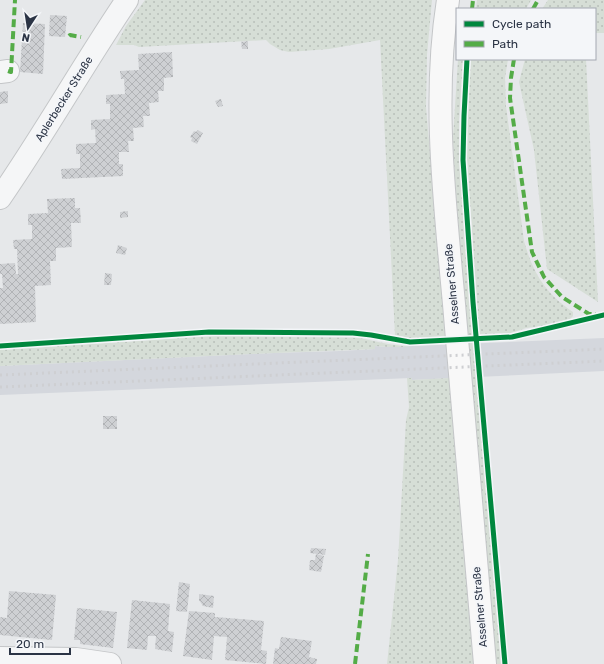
<svg xmlns="http://www.w3.org/2000/svg" width="604" height="664" viewBox="0 0 604 664" font-family="Rubik,sans-serif">
<style>
.built{fill:#d4d7dd}
.grass{fill:url(#grass-dots)}
.building{fill:url(#building-cross-hatch)}
.lines{fill:none;stroke-linecap:round;stroke-linejoin:round}
.street-casing{stroke:#c4c6c8;stroke-width:24}
.secondary-casing{stroke:#c4c6c8;stroke-width:24}
.street{stroke:#f5f6f7;stroke-width:22}
.secondary{stroke:#f8f8f8;stroke-width:22}
.rail{stroke:#cecfd2;stroke-width:3;stroke-dasharray:2 4;stroke-linecap:butt}
.quiet{stroke:#54ac47;stroke-width:4;stroke-dasharray:8 4;stroke-linecap:butt}
.cycleway-casing{stroke:#f4f6f9;stroke-width:8}
.cycleway{stroke:#00873e;stroke-width:5}
.labels{text-anchor:middle;dominant-baseline:central;stroke-width:3.5;stroke-linejoin:round;paint-order:stroke}
.street-label{font-size:11px;fill:#2b3445;stroke:#f4f6f9}
</style>
<defs>
<pattern id="grass-dots" width="8" height="8" patternUnits="userSpaceOnUse"><rect width="8" height="8" fill="#d6ded6"/><path d="M2 2h.1M6 6h.1" fill="none" stroke="#b8bfb9" stroke-width="1.8" stroke-linecap="round"/></pattern>
<pattern id="building-cross-hatch" width="8" height="8" patternUnits="userSpaceOnUse"><rect width="8" height="8" fill="#ced0d3"/><path d="M0 0l8 8M0 8l8-8" fill="none" stroke="#b1b3b6"/></pattern>
</defs>
<rect width="100%" height="100%" fill="#e6e8ea"/>
<path class="built" d="M 604,338 L 604,371 L 412,380 L 411,378 L 0,395 L 0,366 L 274,353 L 340,351 L 375,349 L 374,346 L 389,347 Z"/>
<g class="grass">
<path d="M 145,0 L 432,0 L 427,55 L 426,107 L 446,336 L 409,338 L 395,335 L 380,40 L 329,49 L 289,52 L 280,50 L 270,44 L 266,40 L 139,47 L 134,45 L 116,45 L 126,26 Z"/>
<path d="M 477,0 L 531,0 L 526,9 L 476,9 Z"/>
<path d="M 548,0 L 604,0 L 604,33 L 595,33 L 595,9 L 542,9 Z"/>
<path d="M 458,59 L 463,59 L 459,120 L 459,149 L 461,182 L 473,335 L 502,664 L 496,664 L 456,210 L 453,138 Z"/>
<path d="M 471,59 L 508,59 L 505,78 L 506,106 L 524,241 C 533,273 545,293 573,312 L 573,316 L 570,319 L 542,326 L 526,328 L 511,333 L 479,334 L 467,159 L 467,110 Z"/>
<path d="M 525,59 L 586,59 L 598,302 L 547,269 L 534,150 L 519,82 Z"/>
<path d="M 216,336 L 359,338 L 388,344 L 410,347 L 389,347 L 375,346 L 375,349 L 274,353 L 0,366 L 0,350 Z"/>
<path d="M 407,378 L 412,378 L 412,380 L 450,378 L 475,664 L 387,664 L 398,560 L 406,420 L 409,407 Z"/>
</g>
<g class="building">
<path d="M 50,15 L 67,16 L 65,37 L 49,36 Z"/>
<path d="M 23,23 L 45,24 L 43,74 L 20,72 Z"/>
<path d="M 248,41 L 248,49 L 242,49 L 241,42 Z"/>
<path d="M 172,52 L 173,77 L 164,78 L 164,91 L 158,91 L 159,102 L 149,103 L 150,116 L 143,116 L 144,127 L 133,128 L 134,141 L 128,141 L 129,152 L 119,152 L 119,164 L 123,164 L 123,176 L 62,179 L 61,169 L 80,168 L 80,154 L 76,154 L 76,144 L 96,143 L 95,129 L 91,130 L 91,120 L 110,119 L 110,104 L 106,104 L 106,95 L 125,94 L 124,79 L 121,79 L 120,71 L 139,70 L 138,54 Z"/>
<path d="M 8,91 L 8,103 L 0,104 L 0,92 Z"/>
<path d="M 221,99 L 223,106 L 218,107 L 215,101 Z"/>
<path d="M 198,130 L 203,133 L 197,144 L 191,141 L 192,138 L 190,137 L 194,131 L 196,132 Z"/>
<path d="M 75,198 L 75,208 L 80,208 L 81,223 L 71,223 L 72,247 L 56,248 L 56,261 L 50,261 L 51,285 L 35,286 L 36,322 L 0,324 L 0,288 L 3,288 L 2,274 L 0,274 L 0,264 L 15,263 L 16,274 L 18,274 L 17,249 L 14,249 L 13,240 L 32,239 L 32,225 L 28,225 L 28,214 L 48,213 L 47,199 Z"/>
<path d="M 128,211 L 128,217 L 120,218 L 120,212 Z"/>
<path d="M 118,245 L 127,248 L 125,255 L 116,253 Z"/>
<path d="M 105,273 L 112,274 L 111,285 L 104,285 Z"/>
<rect x="103" y="416" width="14" height="13"/>
<path d="M 311,548 L 326,549 L 325,555 L 310,553 Z"/>
<path d="M 316,554 L 324,556 L 321,572 L 309,570 L 310,560 L 315,560 Z"/>
<path d="M 179,582 L 190,584 L 187,612 L 176,611 Z"/>
<path d="M 9,591 L 56,595 L 52,640 L 0,635 L 0,617 L 7,618 Z"/>
<path d="M 199,594 L 214,596 L 213,608 L 203,606 L 199,600 Z"/>
<path d="M 132,600 L 170,604 L 168,631 L 174,632 L 172,652 L 155,649 L 156,636 L 148,636 L 147,650 L 127,648 Z"/>
<path d="M 77,608 L 117,612 L 113,648 L 80,644 L 80,640 L 74,640 Z"/>
<path d="M 189,611 L 215,613 L 215,617 L 264,621 L 261,650 L 267,651 L 266,664 L 225,660 L 227,637 L 214,636 L 212,660 L 183,656 Z"/>
<path d="M 281,637 L 312,641 L 309,657 L 317,659 L 316,664 L 273,664 L 275,648 L 279,649 Z"/>
</g>
<g class="lines">
<g class="street-casing">
<g id="street">
<path d="M 0,72 L 8,71"/>
<path d="M 0,198 C 45,133 83,65 127,0"/>
<path d="M 0,658 L 76,659 L 110,664"/>
</g>
</g>
<g class="secondary-casing">
<path id="secondary" d="M 448,0 C 432,100 445,204 454,304 C 464,424 475,544 485,664"/>
</g>
<use href="#street" class="street"/>
<use href="#secondary" class="secondary"/>
<g class="rail">
<path d="M 0,375 L 604,349"/>
<path d="M 0,387 L 604,361"/>
</g>
<g class="quiet">
<path d="M 472,9 L 473,0"/>
<path d="M 533,9 L 538,0"/>
<path d="M 69,36 L 70,35 L 81,37"/>
<path d="M 514,59 L 511,78 L 510,98 L 532,252 L 544,277 L 562,297 L 589,314 L 596,314"/>
<path d="M 8,71 L 11,72 L 15,0"/>
<path d="M 355,664 L 368,554"/>
</g>
<g class="cycleway-casing">
<g id="cycleway">
<path d="M 467,59 L 464,116 L 463,160 L 473,302 L 505,664"/>
<path d="M 0,346 L 209,332 L 353,333 L 371,335 L 410,342 L 512,337 L 604,315"/>
</g>
</g>
<use href="#cycleway" class="cycleway"/>
</g>
<g class="labels">
<g class="street-label">
<text transform="translate(64 99) rotate(-58)">Aplerbecker Straße</text>
<text transform="translate(452 284) rotate(-95)">Asselner Straße</text>
<text transform="translate(480 607) rotate(-95)">Asselner Straße</text>
</g>
</g>
<rect x="456" y="8" width="140" height="52" fill="#f4f6f9" stroke="#a4a8b1"/>
<rect x="464" y="21" width="20" height="6" fill="#00873e" stroke="#a4a8b1"/>
<text x="492" y="28" font-size="12" fill="#2b3445">Cycle path</text>
<rect x="464" y="41" width="20" height="6" fill="#54ac47" stroke="#a4a8b1"/>
<text x="492" y="48" font-size="12" fill="#2b3445">Path</text>
<g transform="translate(28 28) rotate(192)" stroke="#f4f6f9" stroke-width="3" paint-order="stroke">
<path d="M0-3L7 15L0 10L-7 15Z" fill="#2b3445"/>
<text y="-6" font-size="11" font-weight="bold" text-anchor="middle" fill="#2b3445">N</text>
</g>
<path d="M10 648v6h60v-6" fill="none" stroke="#2b3445" stroke-width="2"/>
<text x="16" y="648" font-size="12" fill="#2b3445" stroke="#f4f6f9" stroke-width="3" paint-order="stroke">20 m</text>
</svg>
